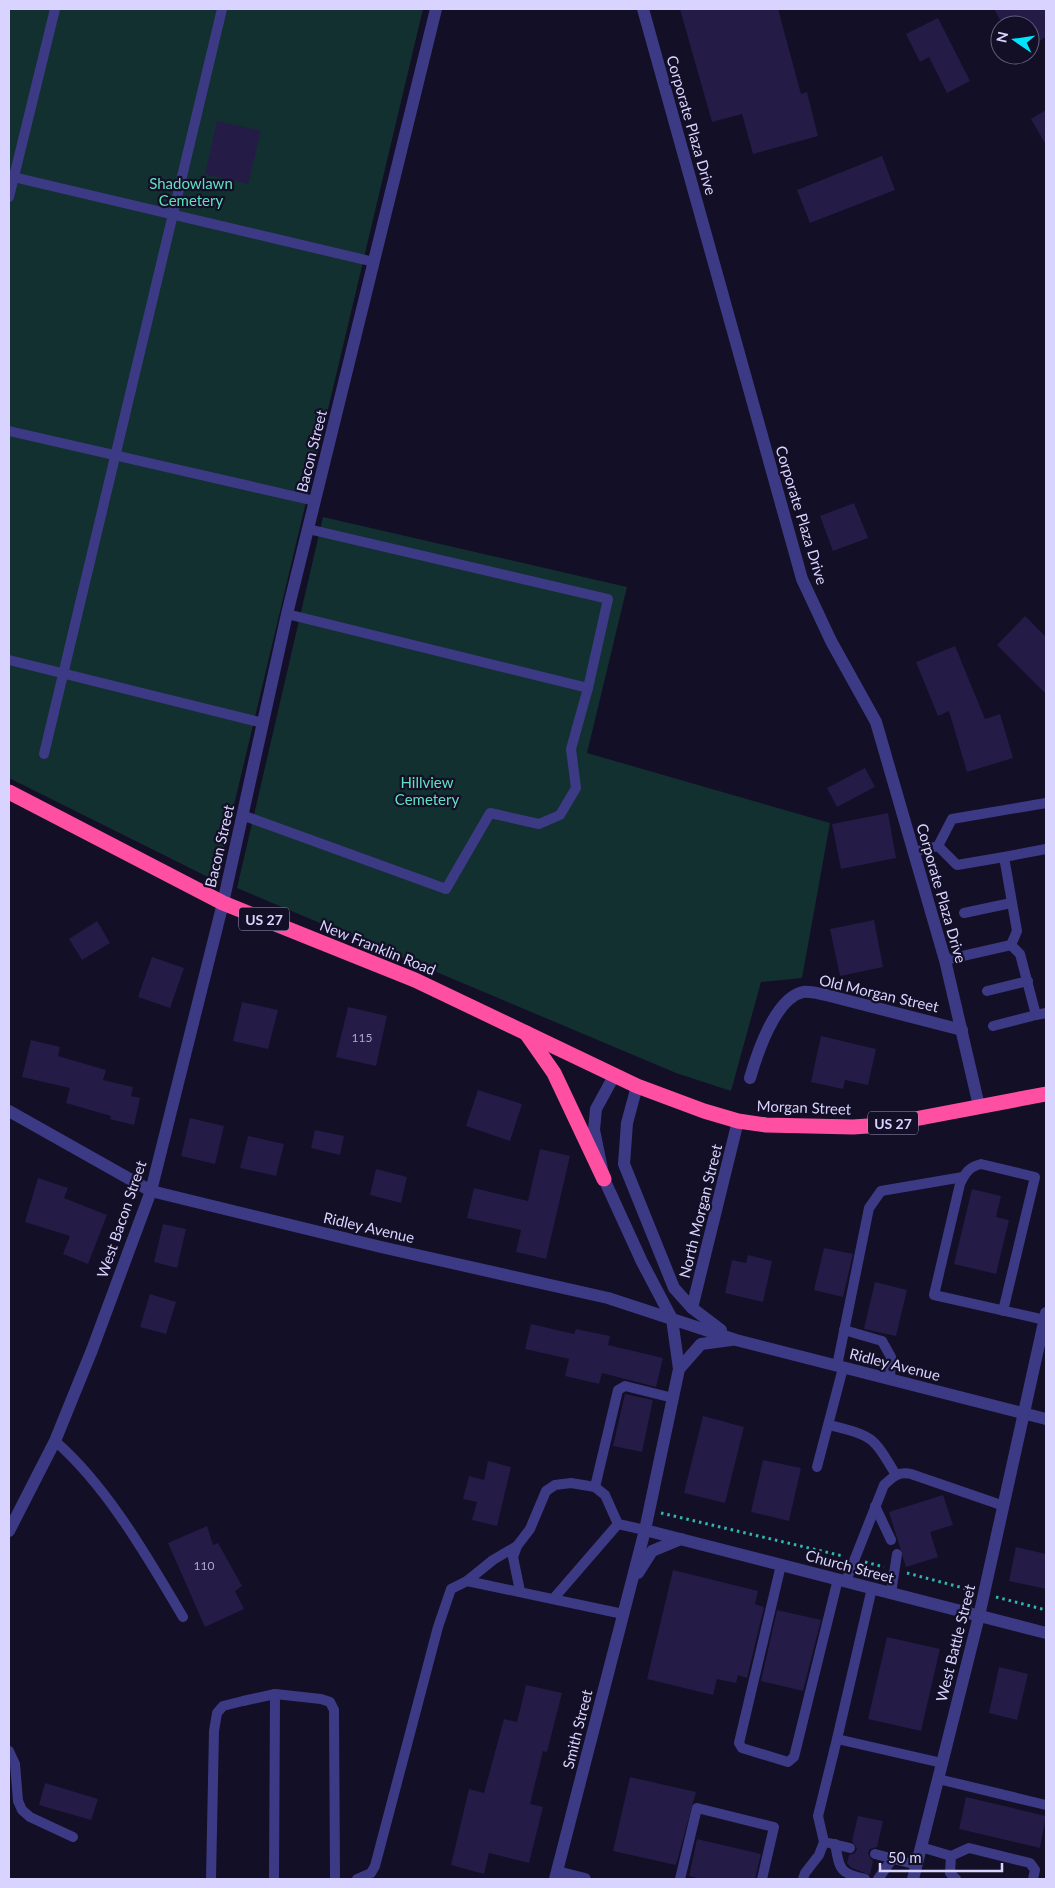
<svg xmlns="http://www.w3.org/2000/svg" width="1055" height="1888" viewBox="0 0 1055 1888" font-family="Lato,sans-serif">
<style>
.green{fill:#12302f}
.building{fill:#241b47}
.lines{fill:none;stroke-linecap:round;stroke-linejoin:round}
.path{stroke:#2fb8b0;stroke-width:3;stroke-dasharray:2.5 4;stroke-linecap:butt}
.lane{stroke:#3d3a85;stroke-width:10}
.street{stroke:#3d3a85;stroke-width:12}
.highway{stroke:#ff4fa3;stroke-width:15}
.labels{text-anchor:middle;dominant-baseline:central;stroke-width:4.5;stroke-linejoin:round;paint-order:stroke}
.number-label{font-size:12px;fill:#aca6d1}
.shield{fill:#130f26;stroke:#9e99be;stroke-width:1}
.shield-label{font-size:14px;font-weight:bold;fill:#d9d4ff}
.street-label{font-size:15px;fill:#d9d4ff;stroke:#130f26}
.park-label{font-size:15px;fill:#5fe0c0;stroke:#130f26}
</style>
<rect width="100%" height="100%" fill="#130f26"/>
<g class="green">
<path d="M 9,9 L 423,9 L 216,881 L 9,778 Z"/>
<path d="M 323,517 L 627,587 L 587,753 L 830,823 L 802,978 L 761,982 L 731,1091 L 676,1073 L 237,888 Z"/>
</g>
<g class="building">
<path d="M 680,9 L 778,9 L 801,94 L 807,92 L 818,136 L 753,154 L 742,114 L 712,122 Z"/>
<path d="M 994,9 L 1046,9 L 1046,37 L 1030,46 L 1030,25 L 1003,25 Z"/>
<path d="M 938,18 L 970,81 L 947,93 L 929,57 L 920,62 L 906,34 Z"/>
<path d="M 1046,110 L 1046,145 L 1031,119 Z"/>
<path d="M 217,121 L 261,131 L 248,184 L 205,174 Z"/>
<path d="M 882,156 L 895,190 L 810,223 L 797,190 Z"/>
<path d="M 854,503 L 868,538 L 833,551 L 820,516 Z"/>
<path d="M 1025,616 L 1046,637 L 1046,694 L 997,645 Z"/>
<path d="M 955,646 L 985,719 L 1000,714 L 1013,758 L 967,772 L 949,711 L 938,716 L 916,662 Z"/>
<path d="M 865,768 L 875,787 L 837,807 L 827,788 Z"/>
<path d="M 888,813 L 896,858 L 841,869 L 832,824 Z"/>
<path d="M 874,920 L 883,967 L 840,976 L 830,929 Z"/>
<path d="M 97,921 L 110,943 L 82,960 L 69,939 Z"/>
<path d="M 152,957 L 184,968 L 170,1008 L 138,997 Z"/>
<path d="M 242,1002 L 278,1010 L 268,1049 L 233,1041 Z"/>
<path d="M 348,1007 L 387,1016 L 376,1066 L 336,1057 Z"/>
<path d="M 821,1036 L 876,1049 L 868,1085 L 845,1080 L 843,1089 L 811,1082 Z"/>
<path d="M 31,1040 L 60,1047 L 58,1056 L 106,1070 L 103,1080 L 133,1087 L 131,1096 L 140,1098 L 134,1125 L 110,1119 L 111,1116 L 66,1103 L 70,1088 L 22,1077 Z"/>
<path d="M 478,1090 L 522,1104 L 510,1141 L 466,1126 Z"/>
<path d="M 190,1118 L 224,1126 L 215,1164 L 181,1156 Z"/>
<path d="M 315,1130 L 344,1136 L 340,1155 L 311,1148 Z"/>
<path d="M 248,1136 L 284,1144 L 276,1176 L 240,1168 Z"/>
<path d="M 540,1149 L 570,1156 L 546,1259 L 516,1252 L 521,1230 L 467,1218 L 474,1188 L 528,1201 Z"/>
<path d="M 376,1169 L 407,1177 L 401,1203 L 370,1195 Z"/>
<path d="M 38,1178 L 68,1188 L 64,1198 L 107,1215 L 88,1264 L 63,1254 L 70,1236 L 25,1222 Z"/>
<path d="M 972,1189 L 1001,1196 L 996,1217 L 1009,1220 L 996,1274 L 954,1264 Z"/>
<path d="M 163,1224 L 186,1229 L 177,1268 L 154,1262 Z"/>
<path d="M 824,1248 L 853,1254 L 843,1297 L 814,1290 Z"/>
<path d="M 748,1255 L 772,1261 L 763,1302 L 725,1293 L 732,1260 L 746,1263 Z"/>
<path d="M 875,1282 L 907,1290 L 896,1336 L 864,1329 Z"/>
<path d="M 150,1294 L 176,1302 L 166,1334 L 140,1327 Z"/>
<path d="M 531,1324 L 574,1334 L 576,1329 L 610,1336 L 608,1345 L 663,1358 L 656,1387 L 602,1373 L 599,1384 L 565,1376 L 569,1359 L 525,1349 Z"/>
<path d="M 625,1394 L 653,1400 L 642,1452 L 613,1446 Z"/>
<path d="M 703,1416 L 744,1427 L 725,1503 L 684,1493 Z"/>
<path d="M 763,1460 L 801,1468 L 789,1521 L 751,1512 Z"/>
<path d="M 488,1461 L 511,1467 L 497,1526 L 472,1520 L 477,1502 L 463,1499 L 469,1476 L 484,1480 Z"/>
<path d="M 943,1495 L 953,1525 L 930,1532 L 938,1557 L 906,1567 L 889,1512 Z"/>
<path d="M 207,1526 L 213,1545 L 218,1543 L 242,1586 L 235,1591 L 244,1609 L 205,1627 L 168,1543 Z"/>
<path d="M 1016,1547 L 1046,1554 L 1046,1589 L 1009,1581 Z"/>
<path d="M 673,1570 L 758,1591 L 755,1604 L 764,1607 L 747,1678 L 738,1675 L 736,1683 L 717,1679 L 713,1695 L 647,1679 Z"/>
<path d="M 777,1610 L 821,1620 L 803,1691 L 761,1681 Z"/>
<path d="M 887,1637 L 940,1649 L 921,1731 L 868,1719 Z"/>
<path d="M 999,1667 L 1028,1674 L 1017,1720 L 989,1713 Z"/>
<path d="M 526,1685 L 562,1693 L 547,1752 L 543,1751 L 530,1804 L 543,1807 L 529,1863 L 489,1853 L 484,1874 L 451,1865 L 469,1789 L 484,1793 L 504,1719 L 517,1722 Z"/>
<path d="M 630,1777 L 696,1792 L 676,1865 L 613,1851 Z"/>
<path d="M 45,1783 L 98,1799 L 91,1820 L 39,1805 Z"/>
<path d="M 966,1797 L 1046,1816 L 1040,1848 L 959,1829 Z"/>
<path d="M 858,1816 L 883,1821 L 877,1847 L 870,1849 L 868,1853 L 870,1858 L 873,1861 L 870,1875 L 852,1868 L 847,1863 L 849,1855 L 855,1853 L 857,1849 L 852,1841 Z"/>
<path d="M 697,1839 L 761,1854 L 755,1879 L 702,1879 L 689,1876 Z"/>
</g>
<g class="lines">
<g class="path">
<path d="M 661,1513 L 843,1556"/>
<path d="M 865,1562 L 884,1567"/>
<path d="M 907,1573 L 971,1590"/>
<path d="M 996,1597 L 1046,1610"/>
</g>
<g class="lane">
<path d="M 9,176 L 374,262"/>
<path d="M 9,197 L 55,9"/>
<path d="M 9,431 L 315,501"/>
<path d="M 308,529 L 608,599 L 588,688"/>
<path d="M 9,660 L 263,723"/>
<path d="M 44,754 L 222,9"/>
<path d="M 242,815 L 446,889 L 490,813 L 539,824 L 560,815 L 576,788 L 571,749 L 588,688 L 287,614"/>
<path d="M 938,846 L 957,865 L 1004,857"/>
<path d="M 914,852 L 938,846 L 952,819 L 1046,803"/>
<path d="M 964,913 L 1011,903"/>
<path d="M 1011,945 L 1017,931 L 1004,857 L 1046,849"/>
<path d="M 945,960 L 1011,945 L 1020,954 L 1036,1015 L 1046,1013"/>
<path d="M 987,991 L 1028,981"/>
<path d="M 993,1026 L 1036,1015"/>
<path d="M 1003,1311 L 1035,1177 L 981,1164 C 969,1167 965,1173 960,1184 L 934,1295 L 1045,1320"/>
<path d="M 844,1330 L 882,1341 L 891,1357 L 890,1379"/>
<path d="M 837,1366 L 869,1208 L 881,1191 L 963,1177"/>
<path d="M 829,1425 C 873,1436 872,1435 896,1475"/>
<path d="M 55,1441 C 107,1486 148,1558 183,1617"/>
<path d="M 817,1467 L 843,1368"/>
<path d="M 595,1487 L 618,1390 L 625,1386 L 673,1398"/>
<path d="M 875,1506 L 891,1540"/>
<path d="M 781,1565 L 739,1743 L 742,1748 L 788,1762 L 794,1757 L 838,1579"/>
<path d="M 467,1581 L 493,1560 L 517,1546"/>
<path d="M 846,1581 L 884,1485 C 893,1477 899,1471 911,1474 L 1004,1506"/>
<path d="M 872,1588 L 837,1739 L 942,1763"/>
<path d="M 520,1591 L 513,1557 L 517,1546 L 530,1529 L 546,1491 L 555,1485 L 571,1483 L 595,1487 L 605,1495 L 618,1524 L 645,1530"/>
<path d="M 891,1593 L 897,1554"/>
<path d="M 554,1598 L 618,1524"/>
<path d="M 9,1751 L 15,1764 L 18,1801 L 22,1810 L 30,1817 L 73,1837"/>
<path d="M 938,1779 L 1046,1805"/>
<path d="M 829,1843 L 850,1848"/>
<path d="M 835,1844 C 840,1869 838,1873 865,1879"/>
<path d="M 921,1847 L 951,1856"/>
<path d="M 875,1854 L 917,1865"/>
<path d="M 211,1879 L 214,1731 L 217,1713 L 223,1706 L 243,1701 L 275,1694 L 321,1699 L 330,1702 L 334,1710 L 335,1879"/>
<path d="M 274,1879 L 275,1694"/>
<path d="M 357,1879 L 371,1873 L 375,1866 L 438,1627 L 451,1589 L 467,1581 L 623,1614"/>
<path d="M 680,1879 L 697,1808 L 774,1827 L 762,1879"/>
<path d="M 803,1879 L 805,1873 L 819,1855 L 824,1842 L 818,1816 L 837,1739"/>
<path d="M 878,1879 L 893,1858"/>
<path d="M 956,1879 L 950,1873 L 951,1856 L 969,1848 L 1030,1863 L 1035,1870 L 1033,1879"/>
</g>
<g class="street">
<path d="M 643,9 L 802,579 L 831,641 L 876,722 L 945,960 L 979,1106"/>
<path d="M 750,1078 C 757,1054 775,998 803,992 C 810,991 820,994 826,995 L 962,1030"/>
<path d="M 637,1086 L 627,1123 L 624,1164 L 674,1288 L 692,1308 L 721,1330"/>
<path d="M 9,1111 L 151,1191 L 381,1247 L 608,1298 L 736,1340 L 1046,1419"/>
<path d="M 692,1308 L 738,1121"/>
<path d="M 679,1369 L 701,1344 L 731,1340"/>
<path d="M 645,1530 L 1046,1633"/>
<path d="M 9,1531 L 55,1441 L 92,1350 L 151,1191 L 223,903 L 287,614 L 436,9"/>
<path d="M 638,1573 L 652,1551 L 681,1539"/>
<path d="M 557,1872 L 585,1879"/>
<path d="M 555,1879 L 645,1530 L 679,1369 L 672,1319 L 642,1262 L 604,1179 L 594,1130 L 596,1109 L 614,1076"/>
<path d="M 913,1879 L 979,1616 L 1046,1313"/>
</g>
<g class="highway">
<path d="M 9,792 L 223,903 L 415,980 L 637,1086 L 704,1111 L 738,1121 L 766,1125 L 853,1127 L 883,1125 L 1046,1094"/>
<path d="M 526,1033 L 554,1073 L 604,1179"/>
</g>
</g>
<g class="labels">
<g class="number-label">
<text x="362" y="1037">115</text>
<text x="204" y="1565">110</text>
</g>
<g class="shield">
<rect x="239" y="907.5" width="50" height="23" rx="4"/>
<rect x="868" y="1111.5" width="50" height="23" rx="4"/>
</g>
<g class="shield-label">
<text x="264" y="919">US 27</text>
<text x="893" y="1123">US 27</text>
</g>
<g class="street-label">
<text transform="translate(692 125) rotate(74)">Corporate Plaza Drive</text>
<text transform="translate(311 451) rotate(-76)">Bacon Street</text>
<text transform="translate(802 515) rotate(73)">Corporate Plaza Drive</text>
<text transform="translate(219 846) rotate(-77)">Bacon Street</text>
<text transform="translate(942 893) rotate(74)">Corporate Plaza Drive</text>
<text transform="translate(378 947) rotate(22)">New Franklin Road</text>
<text transform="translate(879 993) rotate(13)">Old Morgan Street</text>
<text transform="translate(804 1107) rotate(2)">Morgan Street</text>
<text transform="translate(700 1211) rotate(-76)">North Morgan Street</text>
<text transform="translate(121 1219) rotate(-71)">West Bacon Street</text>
<text transform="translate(369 1227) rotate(13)">Ridley Avenue</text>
<text transform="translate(895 1364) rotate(14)">Ridley Avenue</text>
<text transform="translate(850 1566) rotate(15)">Church Street</text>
<text transform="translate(955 1643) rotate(-76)">West Battle Street</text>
<text transform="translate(577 1729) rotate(-76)">Smith Street</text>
</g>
<g class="park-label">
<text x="191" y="183">Shadowlawn<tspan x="191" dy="17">Cemetery</tspan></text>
<text x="427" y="782">Hillview<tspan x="427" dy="17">Cemetery</tspan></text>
</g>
</g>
<rect width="1055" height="1888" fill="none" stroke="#d9d4ff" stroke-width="20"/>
<g transform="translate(1015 40) rotate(283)"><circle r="24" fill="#130f26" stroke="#625e7d"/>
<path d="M0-4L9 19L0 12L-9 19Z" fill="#00e5ff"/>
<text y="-8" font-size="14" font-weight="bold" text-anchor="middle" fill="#d9d4ff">N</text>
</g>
<path d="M880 1863v8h122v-8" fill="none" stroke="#d9d4ff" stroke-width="2.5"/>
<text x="888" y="1863" font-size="15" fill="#d9d4ff" stroke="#130f26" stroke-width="4" paint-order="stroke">50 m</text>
</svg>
